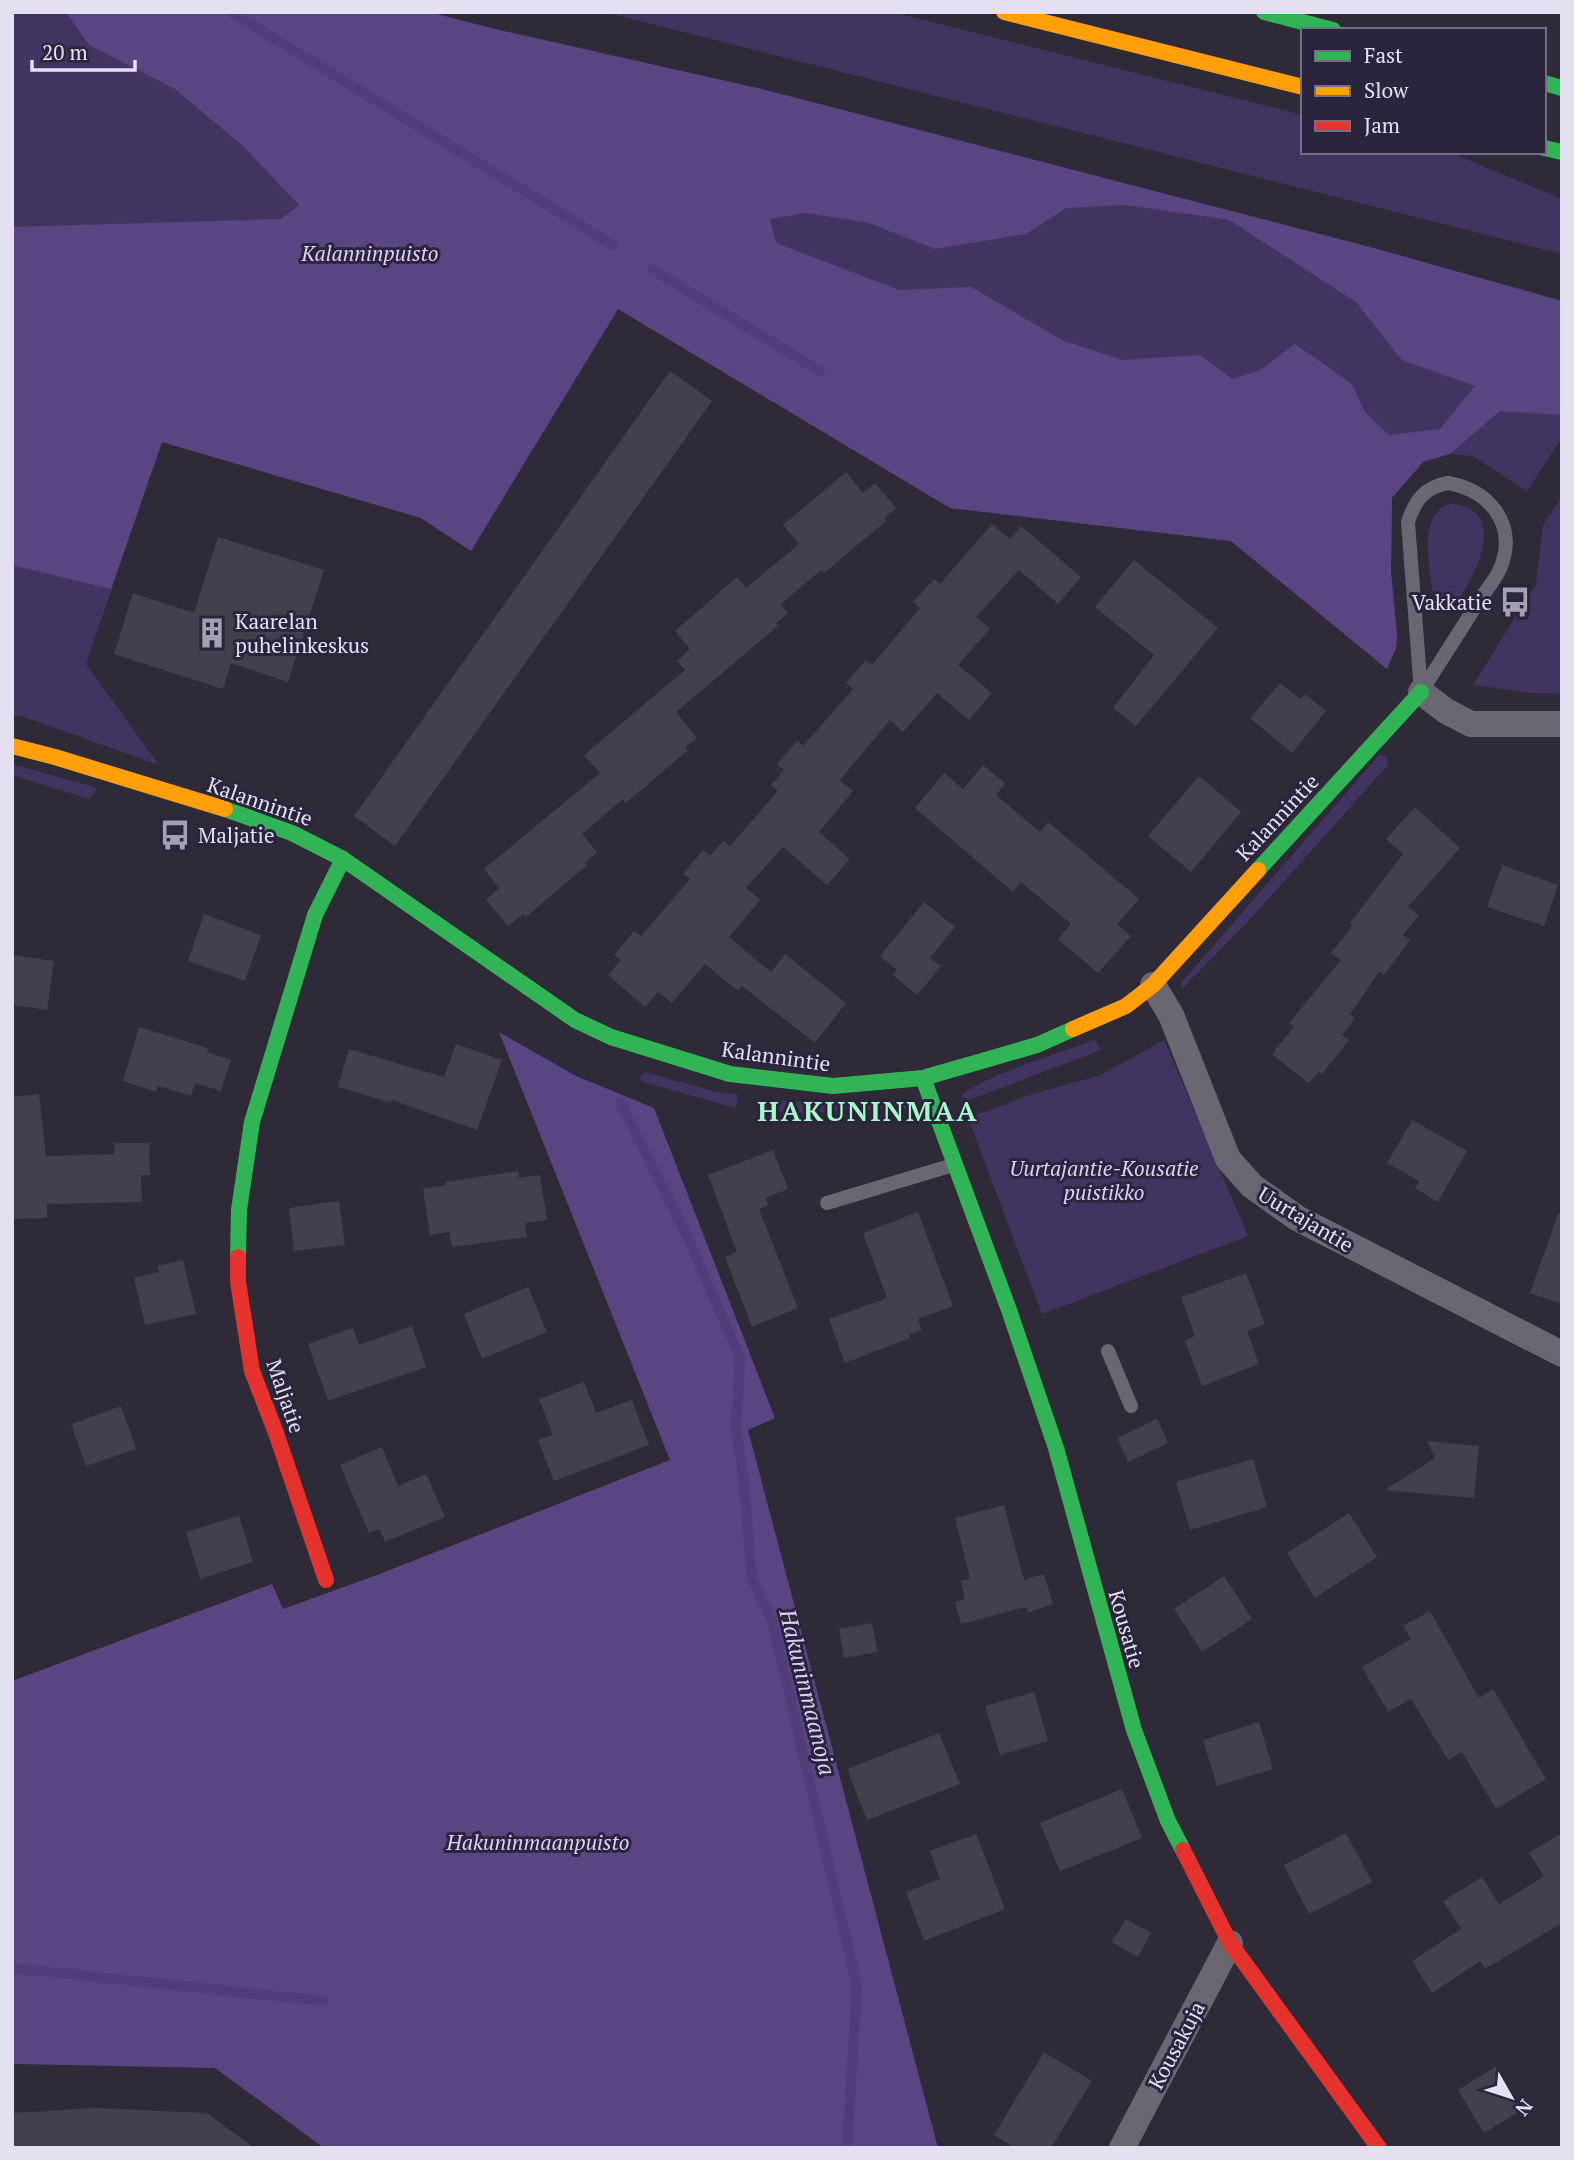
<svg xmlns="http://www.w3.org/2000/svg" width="1574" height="2160" viewBox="0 0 1574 2160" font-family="'PT Serif',serif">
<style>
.green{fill:#423461}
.forest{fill:#584581;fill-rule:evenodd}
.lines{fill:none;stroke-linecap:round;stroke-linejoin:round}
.stream{stroke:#513d7a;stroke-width:10}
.building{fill:#433f4c}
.lane{stroke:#6a6672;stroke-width:14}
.street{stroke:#6a6672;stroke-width:26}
.fast{stroke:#30b455;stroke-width:16}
.slow{stroke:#ff9f0a;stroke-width:16}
.jam{stroke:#e5322d;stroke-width:16}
.labels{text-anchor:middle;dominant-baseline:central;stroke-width:6;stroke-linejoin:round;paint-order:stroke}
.park-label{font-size:21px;font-style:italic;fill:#dad0f8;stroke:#2b243d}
.poi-label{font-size:21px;fill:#e4e0f1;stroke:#2b243d;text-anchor:start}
.street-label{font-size:21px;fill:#e4e0f1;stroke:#2b243d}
.water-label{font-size:23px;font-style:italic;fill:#dbd1f8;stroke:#2b243d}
.district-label{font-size:28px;font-weight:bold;letter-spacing:2px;fill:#aaf8ca;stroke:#2b243d}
</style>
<rect width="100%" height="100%" fill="#2e2a37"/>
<g class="green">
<path d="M 12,12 L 429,12 L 962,151 L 1186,214 L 1229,220 L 1244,230 L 1562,306 L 1562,437 L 1527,491 L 1472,456 L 1450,454 L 1423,462 L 1392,498 L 1391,572 L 1397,635 L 1396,648 L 1387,669 L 1231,541 L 950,508 L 618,309 L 471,551 L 421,518 L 162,442 L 86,664 L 159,765 L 21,716 L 12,716 Z"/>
<path d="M 604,12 L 892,12 L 1303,115 L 1303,152 L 1449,152 L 1562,199 L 1562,254 Z"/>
<path d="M 1562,497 L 1562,694 L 1532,693 L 1473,685 L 1536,584 L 1543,525 Z"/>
<path d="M 1450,504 C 1515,507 1471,588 1447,613 L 1436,610 C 1432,583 1414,513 1450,504 Z"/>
<path d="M 1380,754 L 1387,759 L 1388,765 L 1252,917 L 1183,988 L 1181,983 Z"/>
<path d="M 12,764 L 98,788 L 89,799 L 12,775 Z"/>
<path d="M 1095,1040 L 1101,1050 L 969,1100 L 961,1096 C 978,1078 1067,1050 1095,1040 Z"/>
<path d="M 1164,1040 L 1248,1236 L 1042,1314 L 968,1118 L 1036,1093 L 1101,1075 Z"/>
<path d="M 644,1072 L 717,1092 L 738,1095 L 736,1108 L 643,1082 L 640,1078 Z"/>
<path d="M 901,1099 L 913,1108 L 800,1113 L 777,1111 L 778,1101 L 836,1102 Z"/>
</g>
<g class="forest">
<path d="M 66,12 L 429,12 L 491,28 L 766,90 L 1374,248 L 1562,301 L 1562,415 L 1500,411 L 1450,454 L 1423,462 L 1392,498 L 1391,572 L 1397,635 L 1396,648 L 1387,669 L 1231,541 L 950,508 L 618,309 L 471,551 L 421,518 L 162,442 L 111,589 L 12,565 L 12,227 L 281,219 L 299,205 L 242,145 L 175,89 L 89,45 ZM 1126,205 L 1229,220 L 1356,302 L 1402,360 L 1475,386 L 1440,429 L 1389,435 L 1365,412 L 1352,384 L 1295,344 L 1261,370 L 1232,379 L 1200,355 L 1123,360 L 1064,341 L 971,287 L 899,290 L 776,243 L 770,219 L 806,213 L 869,223 L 935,249 L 1026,234 L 1066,208 Z"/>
<path d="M 499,1032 L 576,1076 L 654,1108 L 775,1418 L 748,1430 L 938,2148 L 324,2148 L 215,2068 L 12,2064 L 12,1681 L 272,1584 L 283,1609 L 377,1575 L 670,1460 Z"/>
</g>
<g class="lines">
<g class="stream">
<path d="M 231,12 L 613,245"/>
<path d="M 653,270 L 820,371"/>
<path d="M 621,1103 L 688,1238 L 740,1358 L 736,1428 L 743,1475 L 752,1579 L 772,1620 L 857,1986 L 847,2148"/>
<path d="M 12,1968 L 323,2001"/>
</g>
</g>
<g class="building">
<path d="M 670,371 L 712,401 L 395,846 L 354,816 Z"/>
<path d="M 846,472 L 863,493 L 875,483 L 896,508 L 884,518 L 886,521 L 842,558 L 824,573 L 821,570 L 780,605 L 788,613 L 776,623 L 778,626 L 676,712 L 697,738 L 685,748 L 688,750 L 626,803 L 623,799 L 582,834 L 597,852 L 585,863 L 587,865 L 526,917 L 523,914 L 508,926 L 486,900 L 499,888 L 484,869 L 600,773 L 584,755 L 685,670 L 677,661 L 690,649 L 675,631 L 737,577 L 746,588 L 799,544 L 783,525 Z"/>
<path d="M 992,524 L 1010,539 L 1021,526 L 1081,577 L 1058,604 L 1019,570 L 976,617 L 990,629 L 958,665 L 992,693 L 969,720 L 937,693 L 903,732 L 890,720 L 840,780 L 853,791 L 819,832 L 850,859 L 827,885 L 783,847 L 746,888 L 760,900 L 729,937 L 771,972 L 785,954 L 846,1003 L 815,1043 L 742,986 L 738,991 L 705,964 L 672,1003 L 658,992 L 645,1007 L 608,975 L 621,960 L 614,955 L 634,931 L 641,936 L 690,879 L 683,874 L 703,850 L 710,856 L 723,841 L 730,846 L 778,791 L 771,785 L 784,770 L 777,764 L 797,741 L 803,746 L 853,689 L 846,683 L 866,660 L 872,665 L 920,608 L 913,602 L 934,579 L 940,584 Z"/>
<path d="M 218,537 L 324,570 L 288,682 L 231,663 L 223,689 L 114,654 L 133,593 L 194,613 Z"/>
<path d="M 1134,560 L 1218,628 L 1136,726 L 1113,708 L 1154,655 L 1095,607 Z"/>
<path d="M 1280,683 L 1300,699 L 1305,694 L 1326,711 L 1292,753 L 1250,718 Z"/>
<path d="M 983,765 L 1005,783 L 996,795 L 1040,832 L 1048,822 L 1139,899 L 1117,924 L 1131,936 L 1098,973 L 1058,939 L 1071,924 L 1021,882 L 1013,892 L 915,808 L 944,773 L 963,789 Z"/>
<path d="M 1199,776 L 1241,812 L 1191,872 L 1148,836 Z"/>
<path d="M 1415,807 L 1460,848 L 1408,907 L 1419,915 L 1403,935 L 1410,940 L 1384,975 L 1379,972 L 1350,1014 L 1355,1018 L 1342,1035 L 1349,1040 L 1322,1074 L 1319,1072 L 1308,1083 L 1272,1054 L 1294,1027 L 1289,1023 L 1341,960 L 1331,953 L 1353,925 L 1350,923 L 1403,854 L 1386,839 Z"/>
<path d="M 1502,865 L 1558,885 L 1544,926 L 1487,907 Z"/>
<path d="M 924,902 L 955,927 L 930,958 L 941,966 L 917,995 L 893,975 L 897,970 L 880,956 Z"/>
<path d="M 204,914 L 261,935 L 245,981 L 188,961 Z"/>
<path d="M 12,955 L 54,961 L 47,1010 L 12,1005 Z"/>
<path d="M 139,1027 L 208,1048 L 207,1052 L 231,1060 L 221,1091 L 195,1083 L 191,1096 L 158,1086 L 156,1092 L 123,1081 Z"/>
<path d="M 456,1044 L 502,1060 L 477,1130 L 392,1100 L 391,1103 L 338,1087 L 349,1049 L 444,1077 Z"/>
<path d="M 39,1094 L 46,1156 L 115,1154 L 114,1143 L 149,1143 L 150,1175 L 141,1175 L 142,1202 L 47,1204 L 47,1218 L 12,1219 L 12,1097 Z"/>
<path d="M 1412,1120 L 1467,1151 L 1438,1202 L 1415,1188 L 1419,1181 L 1387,1163 Z"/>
<path d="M 773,1150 L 788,1189 L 766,1198 L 768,1205 L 759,1209 L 798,1308 L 752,1327 L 725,1257 L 737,1252 L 708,1175 Z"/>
<path d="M 518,1171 L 519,1178 L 540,1175 L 547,1220 L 525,1223 L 527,1237 L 452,1247 L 449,1232 L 430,1235 L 423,1189 L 446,1185 L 446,1182 Z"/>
<path d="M 339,1201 L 345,1245 L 294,1251 L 289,1208 Z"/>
<path d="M 918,1212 L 953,1306 L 918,1319 L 922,1330 L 909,1335 L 910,1338 L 845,1363 L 829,1319 L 887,1298 L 863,1233 Z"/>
<path d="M 1558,1214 L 1562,1214 L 1562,1304 L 1530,1293 Z"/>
<path d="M 183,1260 L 196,1314 L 145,1325 L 134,1278 L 159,1272 L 157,1266 Z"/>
<path d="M 1246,1273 L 1265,1324 L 1247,1331 L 1259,1364 L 1202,1386 L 1185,1341 L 1195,1336 L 1181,1297 Z"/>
<path d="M 528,1287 L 547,1332 L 482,1359 L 464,1314 Z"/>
<path d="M 412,1326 L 426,1367 L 328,1401 L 308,1344 L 353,1328 L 359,1345 Z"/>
<path d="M 584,1382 L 596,1413 L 632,1400 L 649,1445 L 554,1481 L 538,1440 L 553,1435 L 539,1399 Z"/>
<path d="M 121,1406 L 136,1449 L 86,1466 L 71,1424 Z"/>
<path d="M 1157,1419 L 1168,1443 L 1128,1462 L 1117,1438 Z"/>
<path d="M 1427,1441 L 1479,1446 L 1474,1498 L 1385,1490 L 1435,1458 Z"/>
<path d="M 382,1447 L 398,1486 L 426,1474 L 445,1517 L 385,1542 L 379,1529 L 369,1533 L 340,1465 Z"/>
<path d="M 1253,1459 L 1267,1507 L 1190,1530 L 1176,1482 Z"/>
<path d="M 1004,1505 L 1024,1580 L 1044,1574 L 1053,1604 L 1028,1613 L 1026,1607 L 961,1624 L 955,1602 L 965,1599 L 961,1581 L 970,1578 L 955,1518 Z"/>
<path d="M 1349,1513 L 1377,1557 L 1315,1598 L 1287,1553 Z"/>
<path d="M 239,1516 L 253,1562 L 200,1579 L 186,1532 Z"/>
<path d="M 1224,1576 L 1252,1619 L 1202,1652 L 1174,1609 Z"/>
<path d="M 1430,1611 L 1479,1698 L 1493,1689 L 1546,1779 L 1496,1809 L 1462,1752 L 1448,1760 L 1411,1699 L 1388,1712 L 1362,1667 L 1411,1639 L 1403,1626 Z"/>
<path d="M 872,1623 L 878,1652 L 844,1658 L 839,1629 Z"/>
<path d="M 1034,1692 L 1048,1741 L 1000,1755 L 985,1706 Z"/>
<path d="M 1259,1722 L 1273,1769 L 1217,1786 L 1203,1740 Z"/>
<path d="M 939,1733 L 960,1784 L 867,1820 L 847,1769 Z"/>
<path d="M 1122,1789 L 1142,1838 L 1060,1871 L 1040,1823 Z"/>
<path d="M 1346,1833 L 1372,1882 L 1309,1914 L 1284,1865 Z"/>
<path d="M 1562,1833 L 1562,1923 L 1485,1969 L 1480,1961 L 1432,1993 L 1412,1961 L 1461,1929 L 1443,1901 L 1482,1877 L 1499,1904 L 1544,1876 L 1529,1853 Z"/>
<path d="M 976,1834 L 1005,1909 L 924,1941 L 906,1892 L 940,1879 L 930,1851 Z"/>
<path d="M 1126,1919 L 1151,1933 L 1138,1957 L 1112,1942 Z"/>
<path d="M 1044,2052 L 1092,2081 L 1051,2148 L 1015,2148 L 994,2135 Z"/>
<path d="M 1497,2066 L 1523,2109 L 1484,2133 L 1458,2090 Z"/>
<path d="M 96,2108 L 207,2113 L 254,2148 L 12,2148 L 12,2113 Z"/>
</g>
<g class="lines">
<g class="lane">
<path d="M 1448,483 C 1488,490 1516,522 1502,564 C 1498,577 1486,590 1479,601 C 1460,631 1440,662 1421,692 L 1408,522 C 1415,500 1425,487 1448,483 Z"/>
<path d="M 827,1203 L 953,1165"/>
<path d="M 1108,1351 L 1131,1406"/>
</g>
<g class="street">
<path d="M 1421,692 L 1446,711 L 1471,724 L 1562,724"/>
<path d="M 1153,985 L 1171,1015 L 1228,1159 L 1252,1186 L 1297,1218 L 1562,1354"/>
<path d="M 1122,2148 L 1230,1943"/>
</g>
<g class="fast">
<path d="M 1264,12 L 1333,30"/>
<path d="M 1544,83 L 1562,88"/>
<path d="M 1544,148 L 1562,152"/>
<path d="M 225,809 L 292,833 L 343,859 L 575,1020 L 611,1037 L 730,1074 L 833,1086 L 923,1078 L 1037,1045 L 1073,1029"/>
<path d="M 1258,870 L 1421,692"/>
<path d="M 923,1078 L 1009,1310 L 1056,1448 L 1134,1730 L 1168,1821 L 1183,1850"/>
<path d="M 238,1257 L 239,1210 L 252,1122 L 315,915 L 343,859"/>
</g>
<g class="slow">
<path d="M 1004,12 L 1303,87"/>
<path d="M 12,746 L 55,757 L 225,809"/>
<path d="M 1073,1029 L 1126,1006 L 1153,985 L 1258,870"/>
</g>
<g class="jam">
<path d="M 238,1257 L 238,1282 L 252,1371 L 276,1433 L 326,1580"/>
<path d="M 1183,1850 L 1230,1943 L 1379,2148"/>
</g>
</g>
<defs>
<g id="bus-bare" transform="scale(2.415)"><path d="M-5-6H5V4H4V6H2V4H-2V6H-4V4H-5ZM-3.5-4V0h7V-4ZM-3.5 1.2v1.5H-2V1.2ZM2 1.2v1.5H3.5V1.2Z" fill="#a4a0b0" stroke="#2b243d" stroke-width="2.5" paint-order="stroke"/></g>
<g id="building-bare" transform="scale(2.415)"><path d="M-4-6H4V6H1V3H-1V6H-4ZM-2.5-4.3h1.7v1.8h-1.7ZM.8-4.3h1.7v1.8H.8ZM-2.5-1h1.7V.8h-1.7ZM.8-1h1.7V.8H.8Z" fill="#a4a0b0" stroke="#2b243d" stroke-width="2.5" paint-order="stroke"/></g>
</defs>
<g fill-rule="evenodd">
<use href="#bus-bare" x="1515" y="602"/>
<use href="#building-bare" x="212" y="633"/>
<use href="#bus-bare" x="175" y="835"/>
</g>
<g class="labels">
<g class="park-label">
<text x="370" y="253">Kalanninpuisto</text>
<text x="1104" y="1168">Uurtajantie-Kousatie<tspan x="1104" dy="24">puistikko</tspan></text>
<text x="538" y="1842">Hakuninmaanpuisto</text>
</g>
<g class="poi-label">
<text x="1492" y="602" text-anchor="end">Vakkatie</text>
<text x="235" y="621">Kaarelan<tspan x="235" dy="24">puhelinkeskus</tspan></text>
<text x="198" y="835">Maljatie</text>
</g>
<g class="street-label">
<text transform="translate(260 801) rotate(19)">Kalannintie</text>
<text transform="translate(1277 817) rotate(-47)">Kalannintie</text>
<text transform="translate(776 1056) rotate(8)">Kalannintie</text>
<text transform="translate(1306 1219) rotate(31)">Uurtajantie</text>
<text transform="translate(286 1396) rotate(71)">Maljatie</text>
<text transform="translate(1127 1629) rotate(74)">Kousatie</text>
<text transform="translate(1176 2045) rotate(-62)">Kousakuja</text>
</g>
<g class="water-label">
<text transform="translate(808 1692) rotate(76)">Hakuninmaanoja</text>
</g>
<g class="district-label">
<text x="868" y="1110">HAKUNINMAA</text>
</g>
</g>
<rect width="1574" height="2160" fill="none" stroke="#e4e0f1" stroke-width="28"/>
<rect x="1301" y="28" width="245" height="126" fill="#2b243d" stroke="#756f85" stroke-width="2"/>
<rect x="1315" y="51" width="35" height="10" fill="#30b455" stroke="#756f85" stroke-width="2"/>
<text x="1364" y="63" font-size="21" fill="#e4e0f1">Fast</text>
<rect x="1315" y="86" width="35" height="10" fill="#ff9f0a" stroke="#756f85" stroke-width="2"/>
<text x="1364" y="98" font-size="21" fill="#e4e0f1">Slow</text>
<rect x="1315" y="121" width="35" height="10" fill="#e5322d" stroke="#756f85" stroke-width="2"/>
<text x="1364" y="133" font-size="21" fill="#e4e0f1">Jam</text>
<g transform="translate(1511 2097) rotate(129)" stroke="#2b243d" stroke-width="5" paint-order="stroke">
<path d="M0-5L12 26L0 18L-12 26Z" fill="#e4e0f1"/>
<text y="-10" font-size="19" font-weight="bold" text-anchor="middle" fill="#e4e0f1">N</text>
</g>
<path d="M32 60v10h103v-10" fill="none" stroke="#e4e0f1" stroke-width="3.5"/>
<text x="42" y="60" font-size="21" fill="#e4e0f1" stroke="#2b243d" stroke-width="5" paint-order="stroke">20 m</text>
</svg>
